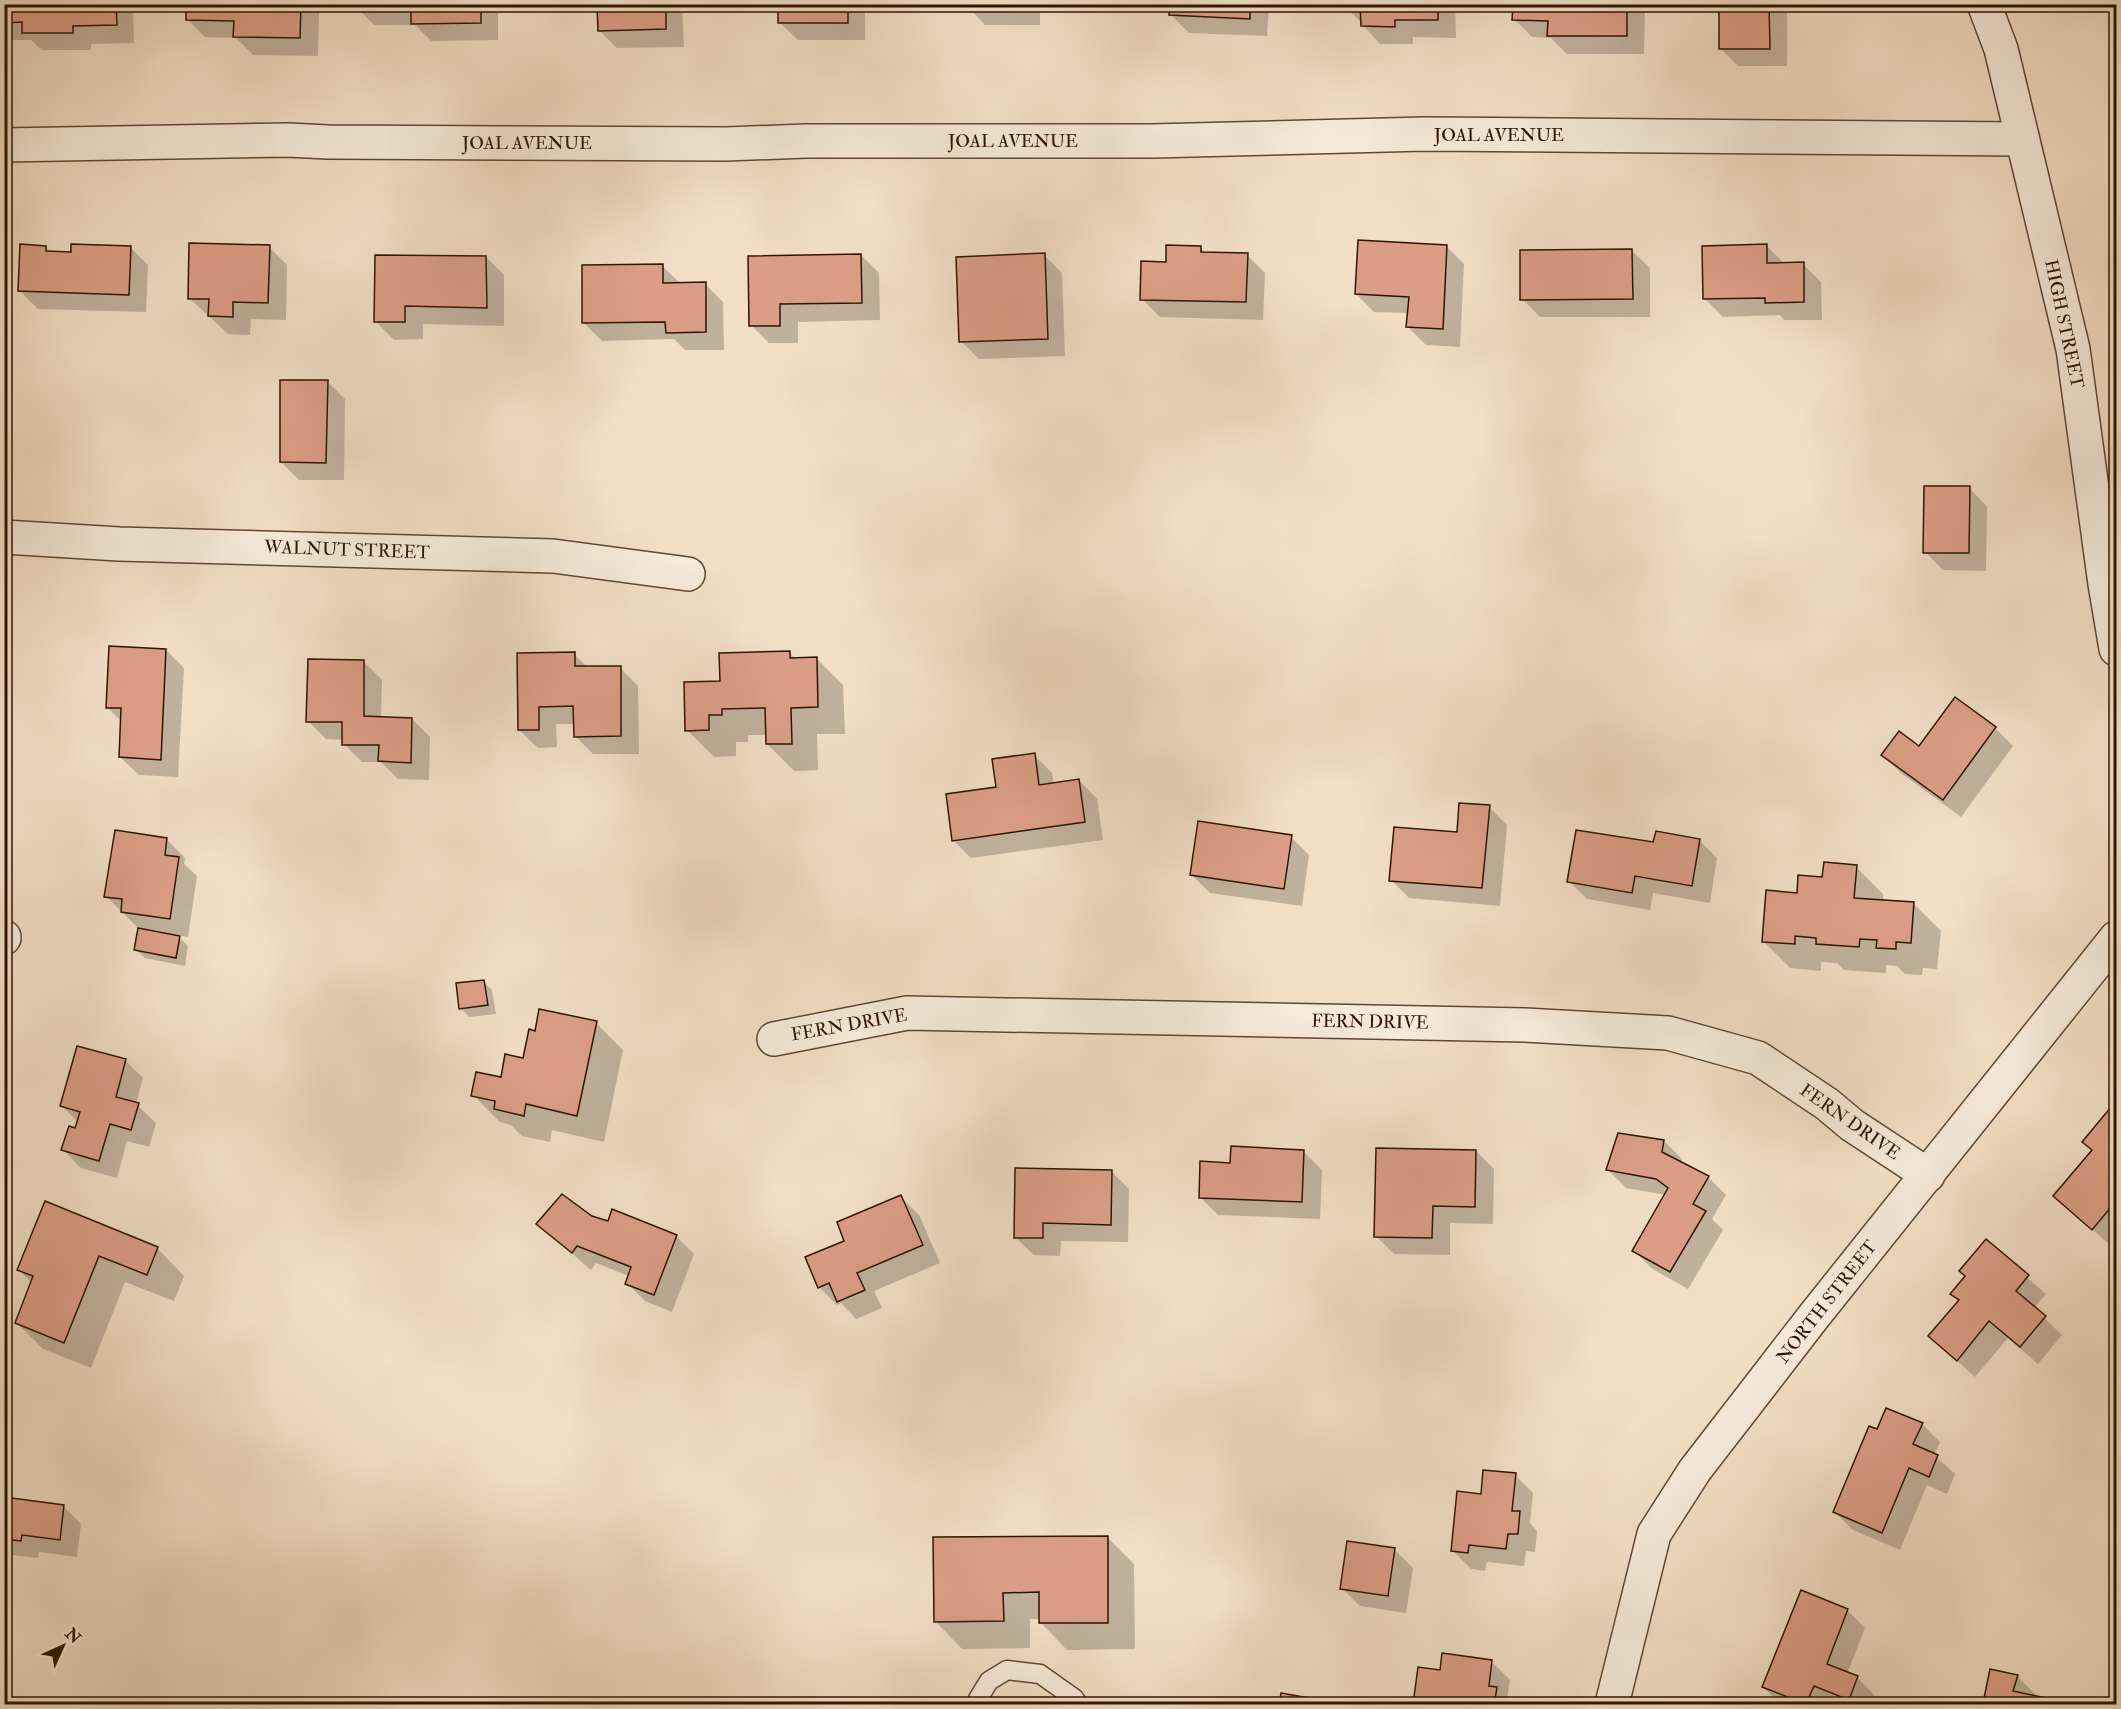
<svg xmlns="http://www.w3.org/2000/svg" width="2121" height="1709" viewBox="0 0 2121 1709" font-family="'IM FELL Double Pica',serif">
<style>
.shadow{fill:#0003}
.building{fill:#db9d86;stroke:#2f1501;stroke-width:1.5}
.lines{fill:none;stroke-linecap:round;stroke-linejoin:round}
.service-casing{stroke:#604732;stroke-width:21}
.minor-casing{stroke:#604732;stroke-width:36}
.tertiary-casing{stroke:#604732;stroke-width:36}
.service{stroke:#f6ead9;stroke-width:18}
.minor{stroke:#f6ead9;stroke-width:33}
.tertiary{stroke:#f6ead9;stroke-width:33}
.labels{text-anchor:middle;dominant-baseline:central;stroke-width:4.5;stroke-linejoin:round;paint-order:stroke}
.street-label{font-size:18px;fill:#2f1501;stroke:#f6ead9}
</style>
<rect width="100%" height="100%" fill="#f1dec4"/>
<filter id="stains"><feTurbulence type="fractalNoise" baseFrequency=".00333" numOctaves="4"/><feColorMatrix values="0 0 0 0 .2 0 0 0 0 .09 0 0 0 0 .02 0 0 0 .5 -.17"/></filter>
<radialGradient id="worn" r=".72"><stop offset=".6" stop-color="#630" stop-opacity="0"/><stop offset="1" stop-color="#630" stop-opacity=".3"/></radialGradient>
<g class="shadow">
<path d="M 4,4 L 133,4 L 134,43 L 91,44 L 91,50 L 42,50 L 31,40 L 9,40 L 4,36 Z"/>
<path d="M 188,4 L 312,4 L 319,12 L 318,56 L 253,55 L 236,38 L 205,37 L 187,19 Z"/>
<path d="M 356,4 L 495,4 L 498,7 L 498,40 L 431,41 L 415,25 L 374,25 L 356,7 Z"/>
<path d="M 598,4 L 682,4 L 684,47 L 617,48 L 599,30 Z"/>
<path d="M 779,4 L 865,4 L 865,40 L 798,40 L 779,22 Z"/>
<path d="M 954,4 L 1040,4 L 1040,25 L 985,25 L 967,6 Z"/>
<path d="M 1171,4 L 1269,4 L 1267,36 L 1189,33 L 1171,15 Z"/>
<path d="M 1344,4 L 1455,4 L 1456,38 L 1413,37 L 1413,44 L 1380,44 Z"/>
<path d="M 1514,4 L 1645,4 L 1644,54 L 1567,54 L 1551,38 L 1532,37 L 1514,19 Z"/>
<path d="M 1721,4 L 1787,4 L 1787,66 L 1738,66 L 1720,48 Z"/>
<path d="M 1766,245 L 1785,264 L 1803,264 L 1821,282 L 1822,320 L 1784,320 L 1780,315 L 1723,317 L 1705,299 Z"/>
<path d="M 1446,246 L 1464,264 L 1460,347 L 1426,345 L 1408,327 L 1409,313 L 1374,312 L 1356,294 Z"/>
<path d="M 46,247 L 52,253 L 72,254 L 130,247 L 148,265 L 146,312 L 38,309 L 20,291 Z"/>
<path d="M 269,247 L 287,265 L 286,320 L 251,319 L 250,335 L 228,334 L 189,298 Z"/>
<path d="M 1201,248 L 1207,254 L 1247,255 L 1265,273 L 1263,320 L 1160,317 L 1142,299 L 1167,264 Z"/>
<path d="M 1631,250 L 1650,268 L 1650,317 L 1540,317 L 1522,299 Z"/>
<path d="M 861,255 L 879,273 L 880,320 L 798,322 L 798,343 L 769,343 L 751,325 L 750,257 Z"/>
<path d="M 1044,255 L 1062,273 L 1065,356 L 979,359 L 961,341 Z"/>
<path d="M 486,257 L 504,275 L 504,326 L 423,324 L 423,339 L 394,340 L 376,322 Z"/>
<path d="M 662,266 L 681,284 L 705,284 L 723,302 L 724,350 L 685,350 L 674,339 L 602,341 L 584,323 Z"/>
<path d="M 327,381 L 345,399 L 344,480 L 299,480 L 281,462 Z"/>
<path d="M 1969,488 L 1987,506 L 1986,571 L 1943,570 L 1925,552 Z"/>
<path d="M 166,650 L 184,668 L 178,777 L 139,775 L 120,757 L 122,722 L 107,707 Z"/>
<path d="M 789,653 L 796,659 L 816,658 L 843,685 L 845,734 L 817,734 L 818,770 L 794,771 L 767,744 L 767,735 L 748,735 L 748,742 L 736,742 L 736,756 L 714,757 L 687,730 L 722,682 Z"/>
<path d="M 574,654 L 588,668 L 620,668 L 638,686 L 639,754 L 593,754 L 575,736 L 575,724 L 556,724 L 557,747 L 538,748 L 519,730 Z"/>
<path d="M 364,662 L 382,680 L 381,718 L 412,719 L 430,737 L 429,780 L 398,779 L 381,762 L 362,762 L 344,744 L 344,740 L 326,739 L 308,721 Z"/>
<path d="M 1955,699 L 1995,728 L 2013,746 L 1961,817 L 1901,773 L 1883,755 L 1919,748 Z"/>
<path d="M 1034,755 L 1052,773 L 1054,784 L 1079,780 L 1097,799 L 1103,840 L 971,858 L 953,840 L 998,788 Z"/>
<path d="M 1489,807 L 1507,825 L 1500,906 L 1409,898 L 1391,880 L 1458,833 Z"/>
<path d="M 1291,837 L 1309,855 L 1302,906 L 1210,893 L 1192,875 Z"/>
<path d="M 167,840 L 185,858 L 184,864 L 197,876 L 188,937 L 177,935 L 188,946 L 185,966 L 145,958 L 136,950 L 139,929 L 106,896 Z"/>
<path d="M 1699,840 L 1717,858 L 1710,903 L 1653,893 L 1650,910 L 1587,899 L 1569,881 L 1655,844 Z"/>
<path d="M 1856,867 L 1883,894 L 1883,901 L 1914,904 L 1941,931 L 1937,969 L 1923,968 L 1922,975 L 1905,974 L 1897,966 L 1886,965 L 1886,973 L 1844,970 L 1837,963 L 1821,962 L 1821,971 L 1790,968 L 1764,942 L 1798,894 L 1824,878 Z"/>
<path d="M 483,981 L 492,990 L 496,1014 L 469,1017 L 460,1008 Z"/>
<path d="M 596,1023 L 623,1050 L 604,1142 L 552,1130 L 550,1142 L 522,1136 L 511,1125 L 500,1122 L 473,1095 L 502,1079 L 524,1060 L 536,1033 Z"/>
<path d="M 125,1060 L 143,1078 L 136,1104 L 156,1123 L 149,1147 L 127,1141 L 117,1178 L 81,1168 L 63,1150 L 78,1122 L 62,1106 Z"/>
<path d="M 2116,1104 L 2116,1240 L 2111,1246 L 2055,1196 L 2093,1151 L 2084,1142 Z"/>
<path d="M 1664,1141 L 1682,1159 L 1681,1164 L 1708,1177 L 1726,1195 L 1712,1219 L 1723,1230 L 1688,1289 L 1651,1268 L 1634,1250 L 1666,1195 L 1626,1188 L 1608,1170 Z"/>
<path d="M 1476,1151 L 1494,1169 L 1493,1224 L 1450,1223 L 1450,1255 L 1394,1254 L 1376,1236 Z"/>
<path d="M 1304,1152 L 1322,1170 L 1320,1219 L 1218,1215 L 1200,1197 L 1232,1164 Z"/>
<path d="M 1111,1171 L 1129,1189 L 1128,1242 L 1061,1241 L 1060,1256 L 1034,1255 L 1015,1237 Z"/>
<path d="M 901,1197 L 919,1215 L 940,1263 L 874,1291 L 882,1308 L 856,1319 L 841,1303 L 837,1305 L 819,1287 L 846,1242 Z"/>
<path d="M 45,1203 L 158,1249 L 184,1276 L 174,1301 L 125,1282 L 91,1368 L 43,1349 L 16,1322 L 32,1283 L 18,1269 Z"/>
<path d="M 591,1217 L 676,1236 L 694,1254 L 672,1312 L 645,1301 L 627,1283 L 629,1276 L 596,1263 L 591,1270 L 538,1224 Z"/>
<path d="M 1986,1241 L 2046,1294 L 2034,1308 L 2062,1335 L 2038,1364 L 2008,1338 L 1975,1377 L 1930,1336 L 1960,1301 L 1952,1293 L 1967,1276 Z"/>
<path d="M 1922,1424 L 1940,1442 L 1934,1455 L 1955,1474 L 1947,1494 L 1927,1485 L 1900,1550 L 1853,1530 L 1835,1512 L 1878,1431 Z"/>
<path d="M 1515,1475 L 1533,1493 L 1530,1523 L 1537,1531 L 1535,1552 L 1526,1551 L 1524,1566 L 1487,1562 L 1485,1571 L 1471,1569 L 1453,1551 L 1482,1495 Z"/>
<path d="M 4,1499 L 63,1506 L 81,1524 L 77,1557 L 39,1552 L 38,1558 L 4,1554 Z"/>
<path d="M 1107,1537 L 1134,1564 L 1135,1649 L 1067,1650 L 1041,1623 L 1041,1619 L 1030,1619 L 1030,1648 L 962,1649 L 936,1622 Z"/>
<path d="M 1395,1550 L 1413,1568 L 1406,1613 L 1360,1606 L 1342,1588 Z"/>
<path d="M 1847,1610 L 1865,1628 L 1847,1674 L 1857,1677 L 1875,1696 L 1872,1704 L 1833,1703 L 1832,1704 L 1781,1704 L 1763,1687 Z"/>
<path d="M 1492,1662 L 1510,1680 L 1507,1699 L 1513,1704 L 1414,1704 L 1420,1669 L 1442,1672 Z"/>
<path d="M 2017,1676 L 2035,1694 L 2034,1697 L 2067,1704 L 1986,1704 L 1985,1703 Z"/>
<path d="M 1282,1694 L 1331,1703 L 1332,1704 L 1280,1704 Z"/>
</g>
<g class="building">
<path d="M 4,4 L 116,4 L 117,25 L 73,26 L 73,33 L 22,33 L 22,22 L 4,23 Z"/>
<path d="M 186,4 L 301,4 L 300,38 L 233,37 L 234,21 L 186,20 Z"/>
<path d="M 355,4 L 481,4 L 481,23 L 411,24 L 411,7 L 355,8 Z"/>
<path d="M 597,4 L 666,4 L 666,29 L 598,31 Z"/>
<rect x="778" y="4" width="70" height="19"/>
<rect x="966" y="4" width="56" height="4"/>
<path d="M 1170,4 L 1250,4 L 1250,19 L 1169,15 Z"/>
<path d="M 1343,4 L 1438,4 L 1438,20 L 1395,20 L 1395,27 L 1361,26 L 1360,5 Z"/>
<path d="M 1513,4 L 1627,4 L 1627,36 L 1547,36 L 1548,21 L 1512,20 Z"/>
<path d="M 1719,4 L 1769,4 L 1770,49 L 1719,49 Z"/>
<path d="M 1358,240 L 1447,245 L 1443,329 L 1406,327 L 1409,297 L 1355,294 Z"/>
<path d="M 189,243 L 270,245 L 268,303 L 233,302 L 233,317 L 208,316 L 209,299 L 188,299 Z"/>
<path d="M 20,244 L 46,246 L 46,251 L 71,252 L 71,244 L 131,246 L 129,295 L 18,291 Z"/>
<path d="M 1767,244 L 1767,263 L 1804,262 L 1804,302 L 1765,303 L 1765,298 L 1703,299 L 1702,246 Z"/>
<path d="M 1166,245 L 1201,246 L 1201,252 L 1248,253 L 1246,302 L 1140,300 L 1141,261 L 1166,262 Z"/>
<path d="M 1632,249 L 1633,299 L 1520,300 L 1520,250 Z"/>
<path d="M 1045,253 L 1048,339 L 959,342 L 956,257 Z"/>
<path d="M 861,254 L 862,303 L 780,304 L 780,326 L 749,326 L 748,256 Z"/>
<path d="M 375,255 L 486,256 L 487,308 L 405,306 L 405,322 L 374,322 Z"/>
<path d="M 663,264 L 663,283 L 706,282 L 706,332 L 666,333 L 665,322 L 582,323 L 582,265 Z"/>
<path d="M 280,380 L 328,380 L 326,463 L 280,462 Z"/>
<path d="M 1924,486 L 1970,486 L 1969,553 L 1923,553 Z"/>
<path d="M 109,646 L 166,649 L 161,760 L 119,757 L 121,708 L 106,708 Z"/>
<path d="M 790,651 L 790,658 L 817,657 L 818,707 L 791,708 L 792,744 L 766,744 L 765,708 L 722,709 L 722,715 L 709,715 L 709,730 L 685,731 L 684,682 L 720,681 L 719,653 Z"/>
<path d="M 575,652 L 575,666 L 621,666 L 621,736 L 574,737 L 573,706 L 539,707 L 539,730 L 518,730 L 517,653 Z"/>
<path d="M 308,659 L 364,660 L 364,716 L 412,718 L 411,763 L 378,761 L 379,745 L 342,745 L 342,722 L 306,722 Z"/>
<path d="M 1955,697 L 1996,727 L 1943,800 L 1881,755 L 1899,731 L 1919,746 Z"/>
<path d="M 1035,753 L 1039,785 L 1079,779 L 1085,822 L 952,841 L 946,794 L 996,787 L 992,759 Z"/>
<path d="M 1459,803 L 1490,805 L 1482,888 L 1389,881 L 1394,827 L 1457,832 Z"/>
<path d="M 1198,821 L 1292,835 L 1284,889 L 1190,875 Z"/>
<path d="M 115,830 L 167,838 L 165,855 L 179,857 L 170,919 L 121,912 L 122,899 L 104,897 Z"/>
<path d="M 1576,830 L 1653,842 L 1656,831 L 1700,839 L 1692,886 L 1635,876 L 1632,893 L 1567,882 Z"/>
<path d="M 1824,862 L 1857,865 L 1854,898 L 1914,902 L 1911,943 L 1896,942 L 1896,949 L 1876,948 L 1877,940 L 1860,939 L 1859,947 L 1816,944 L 1816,938 L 1795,936 L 1795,944 L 1762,942 L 1766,890 L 1797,893 L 1798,875 L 1822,877 Z"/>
<path d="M 138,928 L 180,936 L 176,958 L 134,950 Z"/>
<path d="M 484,980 L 488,1005 L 459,1009 L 456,983 Z"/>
<path d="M 539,1009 L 597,1021 L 577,1116 L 526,1104 L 524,1116 L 494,1109 L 495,1101 L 471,1096 L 476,1072 L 501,1077 L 505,1054 L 523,1058 L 529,1029 L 535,1031 Z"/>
<path d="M 77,1046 L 126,1059 L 116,1097 L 139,1103 L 131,1130 L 110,1124 L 99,1161 L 61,1150 L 69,1126 L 75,1128 L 80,1112 L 60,1106 Z"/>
<path d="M 2116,1101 L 2116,1201 L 2092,1230 L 2053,1196 L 2092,1150 L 2082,1142 Z"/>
<path d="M 1618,1133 L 1664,1140 L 1662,1152 L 1709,1176 L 1693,1204 L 1706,1211 L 1670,1272 L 1632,1251 L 1668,1188 L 1656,1179 L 1606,1170 Z"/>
<path d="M 1231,1146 L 1304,1150 L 1302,1202 L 1199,1198 L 1200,1161 L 1230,1163 Z"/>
<path d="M 1376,1148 L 1476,1150 L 1475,1207 L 1433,1206 L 1432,1238 L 1374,1237 Z"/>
<path d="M 1015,1168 L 1112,1170 L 1111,1225 L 1043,1223 L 1043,1238 L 1014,1238 Z"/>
<path d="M 562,1194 L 592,1216 L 608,1221 L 612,1209 L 677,1235 L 654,1295 L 625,1284 L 631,1267 L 577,1246 L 572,1253 L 536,1224 Z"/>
<path d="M 901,1195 L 923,1245 L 857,1273 L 865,1290 L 837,1302 L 829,1283 L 818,1288 L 805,1257 L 844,1241 L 837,1222 Z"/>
<path d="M 45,1201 L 158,1247 L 147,1275 L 99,1256 L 64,1343 L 15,1323 L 33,1276 L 17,1270 Z"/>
<path d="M 1986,1239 L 2029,1275 L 2016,1291 L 2046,1316 L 2020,1347 L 1989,1321 L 1957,1361 L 1928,1336 L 1959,1300 L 1950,1294 L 1965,1276 L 1959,1271 Z"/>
<path d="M 1886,1408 L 1923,1423 L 1913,1444 L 1938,1455 L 1929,1477 L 1909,1468 L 1882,1533 L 1833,1512 L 1869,1426 L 1877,1429 Z"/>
<path d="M 1483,1470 L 1516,1473 L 1512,1511 L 1520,1511 L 1518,1534 L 1508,1534 L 1506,1549 L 1469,1545 L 1468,1553 L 1451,1551 L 1457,1491 L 1481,1494 Z"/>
<path d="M 4,1497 L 64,1505 L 60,1540 L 22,1535 L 21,1541 L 4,1539 Z"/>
<path d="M 1108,1536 L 1108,1623 L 1039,1623 L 1039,1592 L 1003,1593 L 1004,1621 L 934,1622 L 933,1537 Z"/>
<path d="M 1347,1541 L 1395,1548 L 1388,1596 L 1340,1589 Z"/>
<path d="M 1801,1590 L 1848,1609 L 1827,1664 L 1858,1676 L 1849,1700 L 1814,1686 L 1806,1704 L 1762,1687 Z"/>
<path d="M 1442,1653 L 1492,1660 L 1489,1686 L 1497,1687 L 1495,1700 L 1487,1698 L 1486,1704 L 1413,1704 L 1418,1667 L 1440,1670 Z"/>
<path d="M 1990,1669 L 2018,1675 L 2013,1691 L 2074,1704 L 1983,1703 Z"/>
<path d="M 1281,1693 L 1331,1702 L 1331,1704 L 1279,1704 Z"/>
</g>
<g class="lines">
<g class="service-casing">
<path id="service" d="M 978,1704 L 978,1699 L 989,1681 L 1007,1670 L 1040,1674 L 1074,1698 L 1078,1704"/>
</g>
<g class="minor-casing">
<g id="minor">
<path d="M 4,145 L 288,140 L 328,142 L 726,144 L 806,141 L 1152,141 L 1425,134 L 2021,139"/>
<path d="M 4,537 L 119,544 L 553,556 L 688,574"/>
<path d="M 4,937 L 4,938"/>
<path d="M 774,1039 L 907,1013 L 1525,1025 L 1668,1033 L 1758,1058 L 1827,1104 L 1852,1125 L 1928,1175"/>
</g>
</g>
<g class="tertiary-casing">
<g id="tertiary">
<path d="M 1984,4 L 2001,49 L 2073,349 L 2105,584 L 2116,649"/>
<path d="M 1612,1704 L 1654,1534 L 1695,1470 L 1814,1316 L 2116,938"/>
</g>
</g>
<use href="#service" class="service"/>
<use href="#minor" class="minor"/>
<use href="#tertiary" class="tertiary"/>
</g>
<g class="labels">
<g class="street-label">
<text x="1499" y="135">JOAL AVENUE</text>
<text x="1013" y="141">JOAL AVENUE</text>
<text x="527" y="143">JOAL AVENUE</text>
<text transform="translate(2064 324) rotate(78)">HIGH STREET</text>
<text transform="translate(347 550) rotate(2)">WALNUT STREET</text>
<text transform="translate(1370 1022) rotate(1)">FERN DRIVE</text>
<text transform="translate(849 1025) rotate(-10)">FERN DRIVE</text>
<text transform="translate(1850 1122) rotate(35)">FERN DRIVE</text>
<text transform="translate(1827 1302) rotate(-52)">NORTH STREET</text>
</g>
</g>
<rect width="2121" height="1709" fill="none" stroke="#f1dec4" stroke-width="24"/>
<rect x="6" y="6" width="2109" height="1697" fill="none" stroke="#2f1501" stroke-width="3"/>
<rect x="12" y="12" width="2097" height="1685" fill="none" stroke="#2f1501" stroke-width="1.5"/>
<g transform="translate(63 1646) rotate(45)" stroke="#f6ead9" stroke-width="4.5" paint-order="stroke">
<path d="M0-4.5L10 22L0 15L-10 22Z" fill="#2f1501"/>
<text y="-9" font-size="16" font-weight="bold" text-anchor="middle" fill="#2f1501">N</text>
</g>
<rect width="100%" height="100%" filter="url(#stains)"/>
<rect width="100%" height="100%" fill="url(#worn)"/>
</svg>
